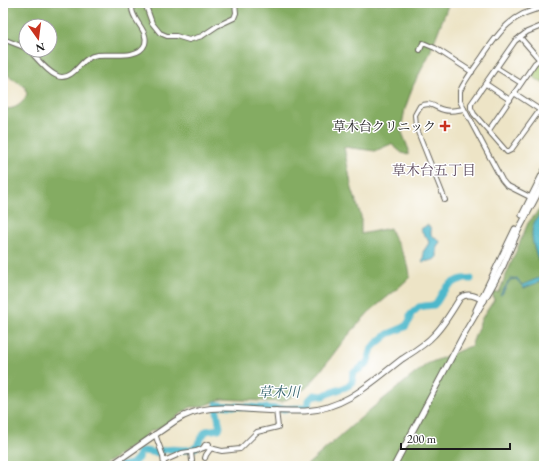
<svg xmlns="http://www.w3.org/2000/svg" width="547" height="469" viewBox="0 0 547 469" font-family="'EB Garamond','Noto Serif JP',serif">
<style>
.green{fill:#a6c770;stroke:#617246}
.forest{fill:#84ac62;stroke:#50643f;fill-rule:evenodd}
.water{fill:#4eb8cb;stroke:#356a74}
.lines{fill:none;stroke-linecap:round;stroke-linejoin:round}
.river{stroke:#4eb8cb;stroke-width:7}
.minor-casing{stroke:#656258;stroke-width:6}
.tertiary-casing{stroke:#656258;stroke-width:7}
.minor{stroke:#fff;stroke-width:4}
.tertiary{stroke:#fff;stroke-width:5}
.poi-dot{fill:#c8321e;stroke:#fff;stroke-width:1.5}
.labels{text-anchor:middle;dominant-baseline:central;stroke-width:3;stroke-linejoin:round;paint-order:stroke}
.poi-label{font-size:13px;fill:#1c1c1c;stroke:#fff;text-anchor:end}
.neighbourhood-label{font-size:14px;fill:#5d4a5d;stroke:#fff}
.water-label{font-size:14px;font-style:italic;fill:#32626b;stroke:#fff}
</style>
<rect width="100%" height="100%" fill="#fff"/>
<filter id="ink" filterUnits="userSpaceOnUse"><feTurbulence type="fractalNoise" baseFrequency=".025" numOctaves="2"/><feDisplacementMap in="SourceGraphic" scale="8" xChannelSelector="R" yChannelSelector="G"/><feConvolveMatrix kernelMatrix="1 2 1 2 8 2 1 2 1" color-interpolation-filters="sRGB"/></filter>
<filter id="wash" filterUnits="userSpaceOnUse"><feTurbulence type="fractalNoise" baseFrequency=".012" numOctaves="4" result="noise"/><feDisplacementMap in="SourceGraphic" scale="16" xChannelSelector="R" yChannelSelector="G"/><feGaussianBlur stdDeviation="0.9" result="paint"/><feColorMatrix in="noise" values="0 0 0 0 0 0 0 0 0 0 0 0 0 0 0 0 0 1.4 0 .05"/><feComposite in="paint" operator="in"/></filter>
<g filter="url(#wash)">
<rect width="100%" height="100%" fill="#ede4c6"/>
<path class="green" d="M 544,61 L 544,84 L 532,76 L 534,70 Z"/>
<g class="forest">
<path d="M 3,3 L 449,3 L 429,55 L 413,86 L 405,109 L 401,130 L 409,150 L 408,155 L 402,153 L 391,144 L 375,151 L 344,147 L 352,189 L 361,216 L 361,234 L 390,228 C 395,244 410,259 410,277 L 396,290 L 369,312 L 344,340 L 316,377 L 306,388 L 282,402 L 222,399 L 200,407 L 191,407 L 158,429 L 149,432 L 142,439 L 103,466 L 3,466 L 3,108 C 14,111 23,104 27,94 L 25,87 L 3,72 ZM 26,26 L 50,26 L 50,50 L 26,50 Z"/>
<path d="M 544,204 L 544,466 L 306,466 L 371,409 L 427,364 L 471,346 L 482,318 L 494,300 L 492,292 L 499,292 L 528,223 Z"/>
</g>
<g class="water">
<path d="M 543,211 L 544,211 L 544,280 L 524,288 L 516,279 L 510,280 L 502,294 L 500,295 L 510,279 L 517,278 L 522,285 L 544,276 C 540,260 526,239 535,221 C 537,218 540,214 543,211 Z"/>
<path d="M 427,225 L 431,228 L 431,235 L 438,239 L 440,242 L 437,246 L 437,258 L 433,260 L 423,262 L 422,261 L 424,258 L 423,252 L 429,243 C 427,235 422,234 421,229 Z"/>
</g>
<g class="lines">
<g class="river">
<path d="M 217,405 L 279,409 L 301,408 L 305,407 L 309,403 L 309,400 L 314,395 L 323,396 C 328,392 350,388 352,382 C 353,379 352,376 353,373 L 361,368 L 363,365 L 367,364 L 372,348 L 377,343 L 388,334 L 405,327 L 410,320 L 410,315 L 419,307 L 425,306 L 434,305 C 438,302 439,298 441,295 C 447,284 459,277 471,279"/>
<path d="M 162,451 C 172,446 191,454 197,446 C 200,441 202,436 206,431 L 219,429 L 220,427 L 217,412"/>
<path d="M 120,466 L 132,464 L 138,458 L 139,453 L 143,451 L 159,453"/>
</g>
</g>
</g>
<g filter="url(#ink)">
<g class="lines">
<g class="minor-casing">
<g id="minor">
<path d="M 544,25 L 527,32 L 515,41 L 471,104 L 471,108 L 474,114 L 507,152 L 511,150 L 540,110 L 544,106"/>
<path d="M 520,37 L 539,59"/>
<path d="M 3,39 L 26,48"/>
<path d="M 29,50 C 36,57 51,77 62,77 C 76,77 81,57 97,55 C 110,53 139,60 145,44 C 149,30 132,21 132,8 C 135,2 141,3 146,6 L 152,23 L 160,33 L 167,36 L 176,36 L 189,40 L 202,36 L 217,26 L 234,18 L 236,13 L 235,3"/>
<path d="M 420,50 L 423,43 L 435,48 L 472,72"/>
<path d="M 497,68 L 521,83"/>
<path d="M 486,84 L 510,100"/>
<path d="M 514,93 L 540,110"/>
<path d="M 489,130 L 535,63 L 544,56"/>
<path d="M 532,198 L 506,185 L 502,180 L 464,109 L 460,101 L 460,91 C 465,80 473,70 480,60 C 497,35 511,12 544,8"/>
<path d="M 445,200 L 416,127 L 415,115 L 420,106 C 432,101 434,108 444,110 C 451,112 458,110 464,109"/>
<path d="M 155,434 L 163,456 L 164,466"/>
<path d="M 203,448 L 205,445 L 209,444"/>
<path d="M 191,452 L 192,461"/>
<path d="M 205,458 L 206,455 L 211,448"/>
<path d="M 164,461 L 182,453 L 196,451 L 206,447 L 222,451 L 240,449 L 257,432 L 278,427 L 276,410"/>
<path d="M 175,466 L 185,466"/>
</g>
</g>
<g class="tertiary-casing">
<g id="tertiary">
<path d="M 522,215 L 544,171"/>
<path d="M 476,310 L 515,229"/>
<path d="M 110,466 L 175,421 C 202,403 229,408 260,410 C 275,411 290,411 305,411 C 345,409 372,382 402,359 C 413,352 425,345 434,335 C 444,325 452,311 460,298 C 468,292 476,296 484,301"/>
<path d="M 394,466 L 464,334 L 490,290 L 503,266 L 518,231 L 544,182"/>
</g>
</g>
<use href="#minor" class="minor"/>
<use href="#tertiary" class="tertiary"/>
</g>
</g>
<path class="poi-dot" d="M443 120h4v4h4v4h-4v4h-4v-4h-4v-4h4z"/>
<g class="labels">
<g class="poi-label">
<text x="436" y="126">草木台クリニック</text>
</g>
<g class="neighbourhood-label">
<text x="434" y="170">草木台五丁目</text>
</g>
<g class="water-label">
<text transform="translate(279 392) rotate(-1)">草木川</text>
</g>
</g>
<rect width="547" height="469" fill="none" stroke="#fff" stroke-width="16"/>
<g transform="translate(38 38) rotate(166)"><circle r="19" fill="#ffffff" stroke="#a4a4a4"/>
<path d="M0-3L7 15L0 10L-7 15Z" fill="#c8321e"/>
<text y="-6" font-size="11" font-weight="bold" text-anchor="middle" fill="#1c1c1c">N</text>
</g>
<path d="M401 443v6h109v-6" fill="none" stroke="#1c1c1c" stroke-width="2"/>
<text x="407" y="443" font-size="12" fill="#1c1c1c" stroke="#ffffff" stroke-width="3" paint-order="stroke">200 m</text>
</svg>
